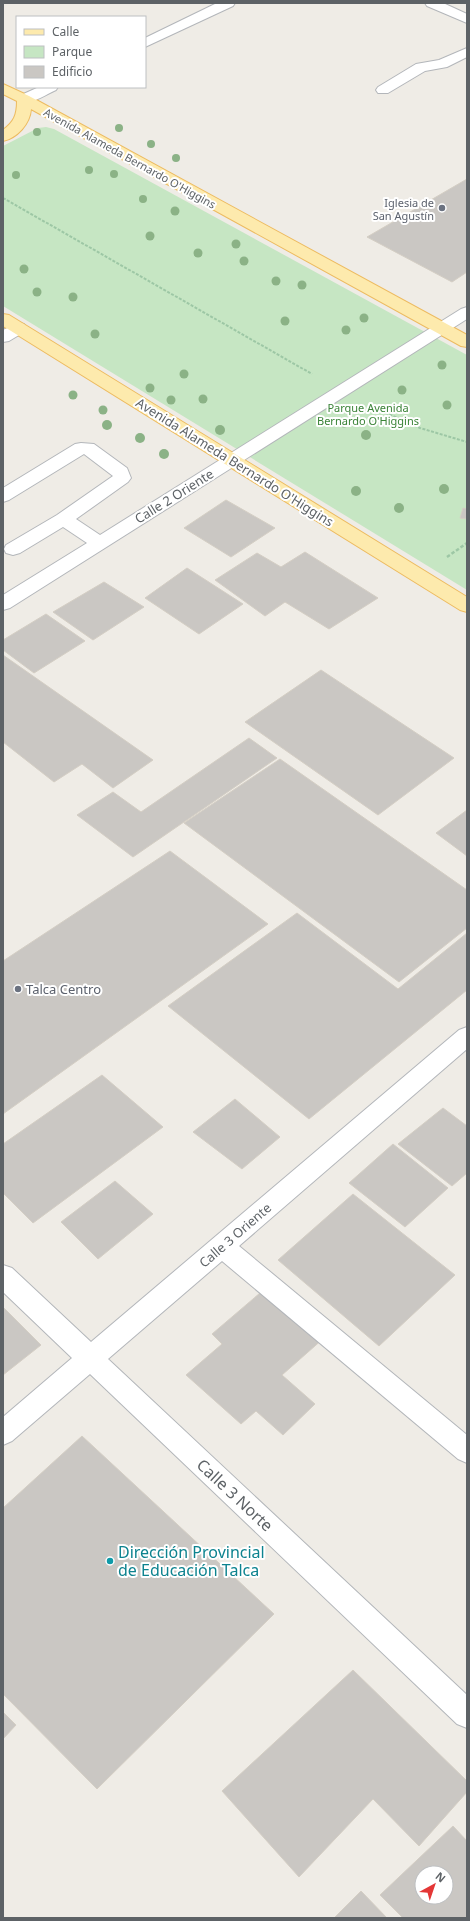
<svg xmlns="http://www.w3.org/2000/svg" width="470" height="1921" viewBox="0 0 470 1921" font-family="'Noto Sans',sans-serif">
<style>
.green{fill:#c6e6c3}
.building{fill:#cac7c3;stroke:#d4cec4;fill-rule:evenodd}
.lines{fill:none;stroke-linecap:round;stroke-linejoin:round}
.minor-casing{stroke:#b3b6ba;stroke-width:2}
.major-casing{stroke:#edbb60;stroke-width:2}
.path-far1{stroke:#9dc7a5;stroke-width:2;stroke-dasharray:3 1.5;stroke-linecap:butt}
.path{stroke:#9dc7a5;stroke-width:2.5;stroke-dasharray:3.5 2;stroke-linecap:butt}
.minor{fill:#fff;fill-rule:evenodd}
.major{fill:#fdeaad;fill-rule:evenodd}
.tree{fill:#8bb286}
.worship-dot{fill:#6b7280;stroke:#fff;stroke-width:1.5}
.culture-dot{fill:#0f9aa8;stroke:#fff;stroke-width:1.5}
.labels{text-anchor:middle;dominant-baseline:central;stroke-width:4;stroke-linejoin:round;paint-order:stroke}
.far-street-label{font-size:11px;fill:#5d6266;stroke:#fff}
.far-worship-label{font-size:11px;fill:#5b616d;stroke:#fff;text-anchor:end}
.far-park-label{font-size:11px;fill:#3a8337;stroke:#fff}
.street-label{font-size:13px;fill:#5d6266;stroke:#fff}
.worship-label{font-size:13px;fill:#5b616d;stroke:#fff;text-anchor:start}
.near-street-label{font-size:16px;fill:#5d6266;stroke:#fff}
.near-culture-label{font-size:16px;fill:#0d838f;stroke:#fff;text-anchor:start}
</style>
<rect width="100%" height="100%" fill="#efece6"/>
<path class="green" d="M 46,127 L 54,129 L 467,355 L 467,590 L 3,306 L 3,146 L 38,128 Z"/>
<g class="building">
<path d="M 467,179 L 467,272 L 452,282 L 367,237 Z"/>
<path d="M 226,500 L 275,528 L 231,557 L 184,528 Z"/>
<path d="M 463,508 L 467,509 L 467,519 L 460,518 Z"/>
<path d="M 305,552 L 378,598 L 329,629 L 285,602 L 265,616 L 215,580 L 257,553 L 281,567 Z"/>
<path d="M 187,568 L 243,604 L 199,634 L 145,598 Z"/>
<path d="M 104,582 L 144,607 L 93,640 L 53,612 Z"/>
<path d="M 46,614 L 85,641 L 34,673 L 3,650 L 3,640 Z"/>
<path d="M 3,655 L 153,760 L 113,788 L 82,764 L 54,782 L 3,742 Z"/>
<path d="M 321,670 L 454,758 L 378,815 L 245,722 Z"/>
<path d="M 249,738 L 277,758 L 133,857 L 77,815 L 113,792 L 141,812 Z"/>
<path d="M 280,759 L 467,890 L 467,928 L 399,982 L 184,823 Z"/>
<path d="M 467,810 L 467,856 L 436,833 Z"/>
<path d="M 170,851 L 268,924 L 3,1114 L 3,961 Z"/>
<path d="M 297,913 L 398,989 L 467,933 L 467,990 L 309,1119 L 168,1006 Z"/>
<path d="M 102,1075 L 163,1127 L 33,1223 L 3,1193 L 3,1144 Z"/>
<path d="M 235,1099 L 280,1137 L 242,1169 L 193,1132 Z"/>
<path d="M 443,1108 L 467,1126 L 467,1173 L 452,1186 L 398,1144 Z"/>
<path d="M 393,1144 L 448,1188 L 405,1227 L 349,1183 Z"/>
<path d="M 115,1181 L 153,1214 L 98,1259 L 61,1222 Z"/>
<path d="M 353,1194 L 455,1275 L 379,1346 L 278,1260 Z"/>
<path d="M 267,1287 L 324,1338 L 282,1375 L 315,1404 L 283,1435 L 256,1411 L 241,1424 L 186,1375 L 222,1344 L 212,1334 Z"/>
<path d="M 3,1307 L 41,1345 L 3,1375 Z"/>
<path d="M 82,1436 L 274,1614 L 97,1789 L 3,1694 L 3,1508 Z"/>
<path d="M 353,1670 L 467,1781 L 467,1792 L 419,1846 L 373,1799 L 299,1877 L 222,1791 Z"/>
<path d="M 3,1712 L 16,1725 L 3,1739 Z"/>
<path d="M 453,1826 L 467,1841 L 467,1918 L 403,1918 L 380,1895 ZM 422,1873 L 446,1873 L 446,1897 L 422,1897 Z"/>
<path d="M 361,1891 L 387,1918 L 334,1918 Z"/>
</g>
<g class="lines">
<g class="minor-casing">
<g id="minor">
<path d="M 217,3 L 235,3 L 233,6 L 145,47 L 145,38 Z"/>
<path d="M 425,3 L 443,3 L 467,14 L 467,23 L 427,6 Z"/>
<path d="M 467,48 L 467,57 L 447,67 L 425,71 L 388,93 L 378,93 L 376,90 L 378,87 L 416,64 L 439,60 Z"/>
<path d="M 39,87 L 58,87 L 56,90 C 45,95 31,105 19,102 L 17,99 L 19,96 Z"/>
<path d="M 467,307 L 467,319 L 10,608 L 3,610 L 3,595 L 87,543 L 63,527 L 20,553 L 13,555 L 6,553 L 4,549 L 6,545 L 57,515 L 113,476 L 84,454 L 9,500 L 3,502 L 3,488 L 75,444 L 81,443 L 94,444 L 127,468 L 131,478 L 128,482 L 76,519 L 100,535 L 461,309 Z"/>
<path d="M 18,323 L 24,324 L 26,328 L 24,332 L 9,341 L 3,342 L 3,330 Z"/>
<path d="M 467,1027 L 467,1049 L 239,1246 L 467,1435 L 467,1463 L 458,1459 L 222,1261 L 108,1359 L 467,1695 L 467,1728 L 457,1724 L 90,1374 L 12,1441 L 3,1445 L 3,1417 L 72,1358 L 3,1292 L 3,1265 L 12,1268 L 91,1342 L 459,1030 Z"/>
</g>
</g>
<g class="major-casing">
<g id="major">
<path d="M 3,84 L 29,96 L 467,335 L 467,347 L 461,346 L 31,109 C 30,124 17,138 3,141 L 3,130 C 14,122 17,115 17,101 L 3,94 Z"/>
<path d="M 3,314 L 9,315 L 467,597 L 467,612 L 460,610 L 3,326 Z"/>
</g>
</g>
<g class="path-far1">
<path d="M 3,198 L 312,374"/>
<path d="M 373,407 L 420,428 L 467,442"/>
</g>
<path class="path" d="M 447,557 L 467,543"/>
<use href="#minor" class="minor"/>
<use href="#major" class="major"/>
</g>
<g class="tree">
<circle cx="119" cy="128" r="4"/>
<circle cx="37" cy="132" r="4"/>
<circle cx="151" cy="144" r="4"/>
<circle cx="176" cy="158" r="4"/>
<circle cx="89" cy="170" r="4"/>
<circle cx="114" cy="174" r="4"/>
<circle cx="16" cy="175" r="4"/>
<circle cx="143" cy="199" r="4"/>
<circle cx="175" cy="211" r="4.5"/>
<circle cx="150" cy="236" r="4.5"/>
<circle cx="236" cy="244" r="4.5"/>
<circle cx="198" cy="253" r="4.5"/>
<circle cx="244" cy="261" r="4.5"/>
<circle cx="24" cy="269" r="4.5"/>
<circle cx="276" cy="281" r="4.5"/>
<circle cx="302" cy="285" r="4.5"/>
<circle cx="37" cy="292" r="4.5"/>
<circle cx="73" cy="297" r="4.5"/>
<circle cx="364" cy="318" r="4.5"/>
<circle cx="285" cy="321" r="4.5"/>
<circle cx="346" cy="330" r="4.5"/>
<circle cx="95" cy="334" r="4.5"/>
<circle cx="442" cy="365" r="4.5"/>
<circle cx="184" cy="374" r="4.5"/>
<circle cx="150" cy="388" r="4.5"/>
<circle cx="402" cy="390" r="4.5"/>
<circle cx="73" cy="395" r="4.5"/>
<circle cx="203" cy="399" r="4.5"/>
<circle cx="171" cy="400" r="4.5"/>
<circle cx="447" cy="405" r="4.5"/>
<circle cx="103" cy="410" r="4.5"/>
<circle cx="344" cy="423" r="4.5"/>
<circle cx="107" cy="425" r="5"/>
<circle cx="220" cy="430" r="5"/>
<circle cx="366" cy="435" r="5"/>
<circle cx="140" cy="438" r="5"/>
<circle cx="164" cy="454" r="5"/>
<circle cx="444" cy="489" r="5"/>
<circle cx="356" cy="491" r="5"/>
<circle cx="399" cy="508" r="5"/>
</g>
<g class="worship-dot">
<circle cx="442" cy="208" r="4"/>
<circle cx="18" cy="989" r="4"/>
</g>
<circle class="culture-dot" cx="110" cy="1561" r="4"/>
<g class="labels">
<g class="far-street-label">
<text transform="translate(130 158) rotate(29)">Avenida Alameda Bernardo O'Higgins</text>
</g>
<g class="far-worship-label">
<text x="434" y="202">Iglesia de<tspan x="434" dy="13">San Agustín</tspan></text>
</g>
<g class="far-park-label">
<text x="368" y="407">Parque Avenida<tspan x="368" dy="13">Bernardo O'Higgins</tspan></text>
</g>
<g class="street-label">
<text transform="translate(235 462) rotate(32)">Avenida Alameda Bernardo O'Higgins</text>
<text transform="translate(174 496) rotate(-32)">Calle 2 Oriente</text>
<text transform="translate(235 1235) rotate(-41)">Calle 3 Oriente</text>
</g>
<g class="worship-label">
<text x="26" y="989">Talca Centro</text>
</g>
<g class="near-street-label">
<text transform="translate(235 1495) rotate(43)">Calle 3 Norte</text>
</g>
<g class="near-culture-label">
<text x="118" y="1552">Dirección Provincial<tspan x="118" dy="18">de Educación Talca</tspan></text>
</g>
</g>
<rect width="470" height="1921" fill="none" stroke="#5d6266" stroke-width="8"/>
<rect x="16" y="16" width="130" height="72" fill="#ffffff" stroke="#bec0c2"/>
<rect x="24" y="29" width="20" height="6" fill="#fdeaad" stroke="#bec0c2"/>
<text x="52" y="36" font-size="12" fill="#5d6266">Calle</text>
<rect x="24" y="46" width="20" height="12" fill="#c6e6c3" stroke="#bec0c2"/>
<text x="52" y="56" font-size="12" fill="#5d6266">Parque</text>
<rect x="24" y="66" width="20" height="12" fill="#cac7c3" stroke="#bec0c2"/>
<text x="52" y="76" font-size="12" fill="#5d6266">Edificio</text>
<g transform="translate(434 1885) rotate(40)"><circle r="19" fill="#ffffff" stroke="#bec0c2"/>
<path d="M0-3L7 15L0 10L-7 15Z" fill="#e43736"/>
<text y="-6" font-size="11" font-weight="bold" text-anchor="middle" fill="#5d6266">N</text>
</g>
</svg>
